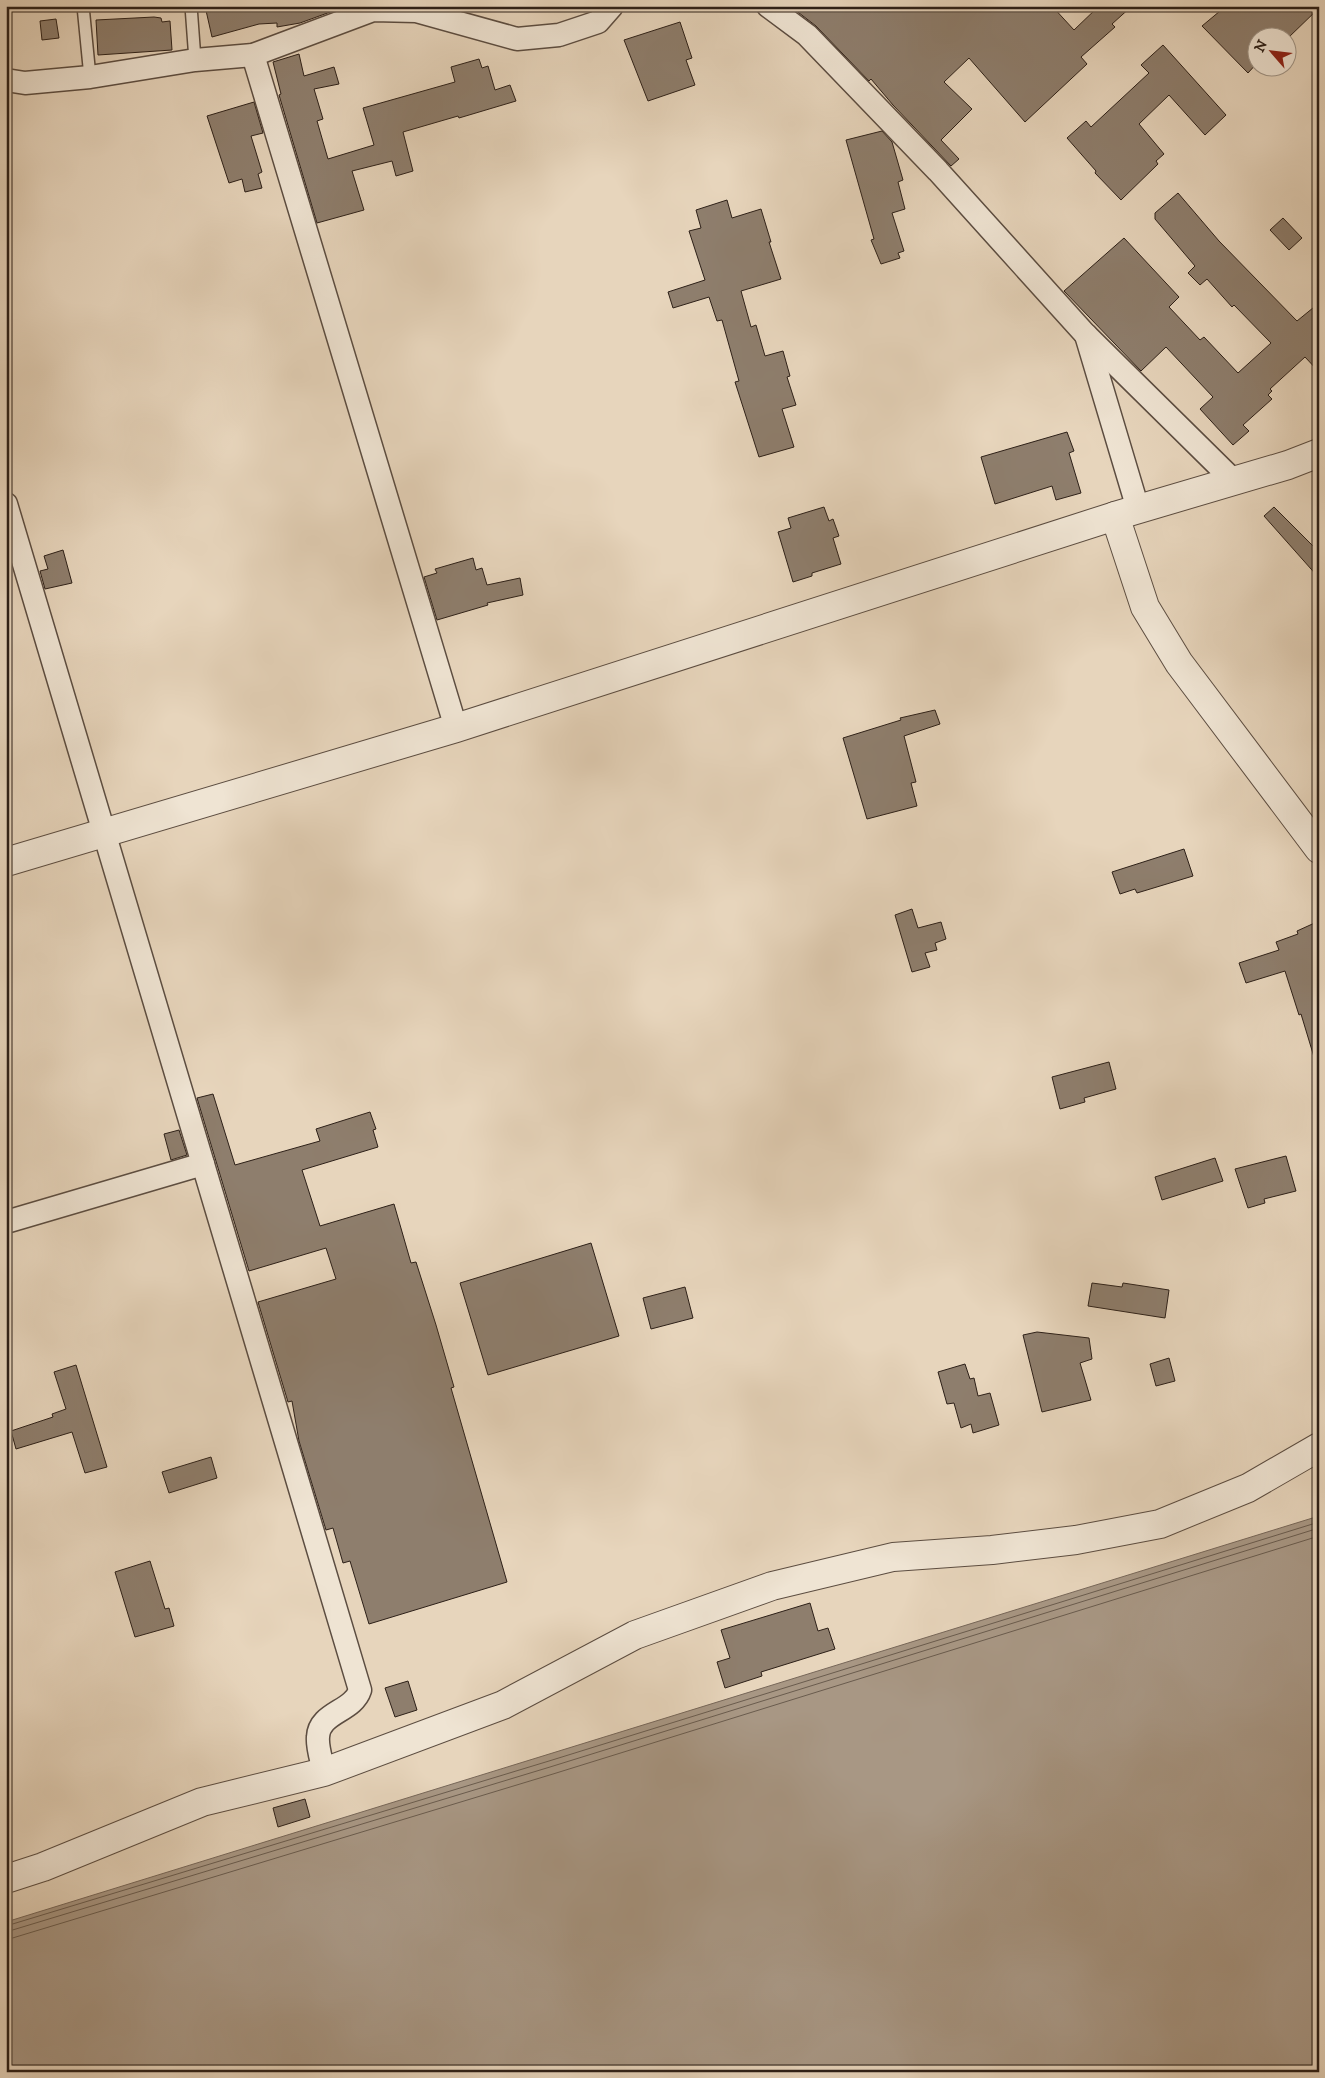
<svg xmlns="http://www.w3.org/2000/svg" width="1325" height="2078" viewBox="0 0 1325 2078" font-family="'IM FELL DW Pica',serif">
<style>
.water{fill:#a89784;stroke:#776759}
.lines{fill:none;stroke-linecap:round;stroke-linejoin:round}
.shore{stroke:#6a5c4e;stroke-width:1}
.building{fill:#8e7e6d;stroke:#2d2018}
.service-casing{stroke:#5c4d41;stroke-width:14}
.minor-casing{stroke:#5c4d41;stroke-width:25}
.tertiary-casing{stroke:#5c4d41;stroke-width:30}
.service{stroke:#efe4d3;stroke-width:11}
.minor{stroke:#efe4d3;stroke-width:22}
.tertiary{stroke:#efe4d3;stroke-width:28}
</style>
<rect width="100%" height="100%" fill="#e7d5bc"/>
<filter id="stains"><feTurbulence type="fractalNoise" baseFrequency=".004" numOctaves="4"/><feColorMatrix values="0 0 0 0 .2 0 0 0 0 .09 0 0 0 0 .02 0 0 0 .5 -.17"/></filter>
<radialGradient id="worn" r=".72"><stop offset=".6" stop-color="#630" stop-opacity="0"/><stop offset="1" stop-color="#630" stop-opacity=".3"/></radialGradient>
<path class="water" d="M 1319,1516 L 1319,2072 L 6,2072 L 6,1922 Z"/>
<g class="lines">
<g class="shore">
<path d="M 6,1926 L 549,1761 L 1319,1522"/>
<path d="M 6,1932 L 550,1767 L 1319,1528"/>
<path d="M 6,1940 L 553,1774 L 1319,1536"/>
</g>
</g>
<g class="building">
<path d="M 205,6 L 344,6 L 344,7 L 300,23 L 277,27 L 277,23 L 259,24 L 212,37 Z"/>
<path d="M 790,6 L 1052,6 L 1074,30 L 1099,6 L 1132,6 L 1112,24 L 1115,27 L 1081,57 L 1087,64 L 1025,122 L 969,58 L 944,82 L 972,109 L 941,140 L 959,159 L 951,166 L 893,105 L 871,79 L 869,81 L 816,26 Z"/>
<path d="M 1226,6 L 1319,6 L 1319,8 L 1288,38 L 1258,38 L 1258,62 L 1248,73 L 1202,26 Z"/>
<path d="M 154,17 L 161,18 L 162,22 L 170,21 L 172,50 L 98,55 L 96,20 Z"/>
<path d="M 56,19 L 59,38 L 42,40 L 40,21 Z"/>
<path d="M 680,22 L 692,58 L 686,60 L 695,85 L 648,101 L 624,40 Z"/>
<path d="M 1163,45 L 1226,115 L 1205,135 L 1169,95 L 1139,124 L 1164,154 L 1156,161 L 1158,164 L 1121,200 L 1095,173 L 1096,171 L 1067,138 L 1086,121 L 1091,127 L 1149,73 L 1141,65 Z"/>
<path d="M 299,54 L 304,76 L 334,67 L 339,84 L 314,89 L 323,119 L 317,121 L 328,159 L 374,145 L 363,108 L 455,82 L 451,67 L 479,59 L 482,68 L 488,66 L 495,90 L 510,85 L 516,101 L 459,118 L 458,116 L 403,132 L 413,171 L 396,176 L 392,161 L 352,171 L 364,210 L 317,223 L 279,95 L 281,94 L 273,62 Z"/>
<path d="M 254,102 L 263,133 L 251,136 L 262,172 L 258,174 L 262,188 L 245,192 L 242,179 L 229,183 L 207,116 Z"/>
<path d="M 882,131 L 892,142 L 903,180 L 898,182 L 905,209 L 892,213 L 904,251 L 898,253 L 900,258 L 881,264 L 871,240 L 874,239 L 846,140 Z"/>
<path d="M 1178,193 L 1219,241 L 1297,321 L 1319,303 L 1319,372 L 1305,357 L 1270,389 L 1272,391 L 1268,395 L 1272,399 L 1243,425 L 1249,431 L 1233,445 L 1200,409 L 1213,397 L 1166,347 L 1141,371 L 1064,291 L 1124,238 L 1179,297 L 1169,307 L 1200,340 L 1204,337 L 1238,373 L 1271,343 L 1234,305 L 1232,307 L 1207,279 L 1200,285 L 1188,273 L 1195,266 L 1155,219 L 1155,213 Z"/>
<path d="M 727,200 L 732,218 L 761,209 L 771,242 L 769,242 L 781,279 L 741,291 L 751,327 L 756,325 L 765,356 L 783,351 L 790,376 L 787,377 L 796,405 L 782,409 L 794,447 L 759,457 L 735,382 L 739,381 L 722,320 L 717,321 L 709,297 L 673,308 L 668,292 L 705,280 L 689,231 L 701,228 L 696,210 Z"/>
<path d="M 1283,218 L 1302,238 L 1289,250 L 1270,230 Z"/>
<path d="M 1067,432 L 1074,451 L 1069,453 L 1081,493 L 1056,500 L 1052,486 L 995,504 L 981,457 Z"/>
<path d="M 824,507 L 829,521 L 833,519 L 839,536 L 833,538 L 841,564 L 812,573 L 812,576 L 793,582 L 778,532 L 791,528 L 788,518 Z"/>
<path d="M 1274,507 L 1319,552 L 1319,578 L 1264,516 Z"/>
<path d="M 63,550 L 72,583 L 45,589 L 40,571 L 48,569 L 44,556 Z"/>
<path d="M 473,558 L 476,570 L 482,568 L 487,585 L 520,578 L 523,595 L 487,603 L 488,605 L 437,620 L 424,577 L 437,573 L 435,569 Z"/>
<path d="M 935,710 L 940,724 L 904,736 L 916,782 L 911,783 L 917,806 L 867,819 L 843,738 L 901,720 L 900,718 Z"/>
<path d="M 1184,849 L 1193,876 L 1137,893 L 1135,889 L 1120,894 L 1112,872 Z"/>
<path d="M 912,909 L 918,928 L 941,922 L 946,939 L 935,943 L 937,950 L 925,953 L 930,967 L 912,972 L 895,915 Z"/>
<path d="M 1319,921 L 1319,1057 L 1314,1057 L 1301,1014 L 1299,1015 L 1285,971 L 1246,983 L 1239,963 L 1279,950 L 1276,942 L 1298,934 L 1297,931 Z"/>
<path d="M 1109,1062 L 1116,1089 L 1084,1098 L 1085,1102 L 1060,1109 L 1052,1077 Z"/>
<path d="M 213,1094 L 235,1165 L 320,1141 L 316,1129 L 370,1112 L 376,1129 L 373,1130 L 378,1147 L 302,1170 L 320,1226 L 394,1204 L 411,1263 L 416,1262 L 436,1325 L 454,1387 L 451,1388 L 507,1582 L 369,1624 L 350,1561 L 343,1563 L 333,1528 L 326,1530 L 299,1441 L 292,1401 L 288,1402 L 258,1302 L 336,1279 L 326,1248 L 249,1271 L 197,1098 Z"/>
<path d="M 179,1130 L 187,1155 L 171,1160 L 164,1134 Z"/>
<path d="M 1286,1156 L 1296,1191 L 1264,1199 L 1265,1203 L 1248,1208 L 1235,1169 Z"/>
<path d="M 1215,1158 L 1223,1181 L 1162,1200 L 1155,1177 Z"/>
<path d="M 591,1243 L 619,1336 L 488,1375 L 460,1283 Z"/>
<path d="M 1092,1283 L 1122,1287 L 1123,1283 L 1169,1290 L 1165,1318 L 1088,1306 Z"/>
<path d="M 685,1287 L 693,1318 L 651,1329 L 643,1298 Z"/>
<path d="M 1037,1332 L 1089,1338 L 1092,1359 L 1080,1363 L 1091,1400 L 1042,1412 L 1023,1335 Z"/>
<path d="M 1169,1358 L 1175,1381 L 1156,1386 L 1150,1364 Z"/>
<path d="M 965,1364 L 970,1379 L 974,1378 L 978,1396 L 990,1393 L 999,1425 L 973,1433 L 971,1424 L 961,1428 L 954,1403 L 947,1404 L 938,1372 Z"/>
<path d="M 76,1365 L 107,1467 L 85,1473 L 72,1432 L 16,1449 L 11,1431 L 53,1417 L 52,1414 L 66,1409 L 54,1372 Z"/>
<path d="M 211,1457 L 217,1478 L 169,1493 L 162,1472 Z"/>
<path d="M 150,1561 L 165,1609 L 169,1608 L 174,1626 L 135,1637 L 115,1572 Z"/>
<path d="M 810,1603 L 818,1631 L 828,1628 L 835,1649 L 761,1672 L 762,1676 L 725,1688 L 717,1662 L 730,1658 L 721,1630 Z"/>
<path d="M 408,1681 L 417,1710 L 395,1717 L 385,1688 Z"/>
<path d="M 305,1799 L 310,1817 L 278,1827 L 273,1808 Z"/>
</g>
<g class="lines">
<g class="service-casing">
<g id="service">
<path d="M 83,6 L 90,77"/>
<path d="M 191,6 L 195,60"/>
</g>
</g>
<g class="minor-casing">
<g id="minor">
<path d="M 768,6 L 807,35 L 938,171 L 1085,334 L 1234,481"/>
<path d="M 253,55 L 456,728"/>
<path d="M 6,80 L 25,83 L 90,77 L 195,60 L 253,55 L 373,10 L 416,11 L 517,39 L 559,35 L 598,22 L 612,6"/>
<path d="M 1086,335 L 1138,509"/>
<path d="M 6,504 L 360,1690 C 353,1712 319,1712 318,1737 C 317,1748 322,1761 324,1772"/>
<path d="M 6,1222 L 203,1164"/>
</g>
</g>
<g class="tertiary-casing">
<g id="tertiary">
<path d="M 1115,516 L 1145,607 L 1179,663 L 1319,849"/>
<path d="M 6,862 L 456,728 L 1115,516 L 1288,465 L 1319,453"/>
<path d="M 6,1879 L 43,1867 L 202,1802 L 324,1772 L 503,1705 L 635,1635 L 772,1586 L 893,1557 L 992,1550 L 1076,1540 L 1160,1524 L 1248,1488 L 1319,1447"/>
</g>
</g>
<use href="#service" class="service"/>
<use href="#minor" class="minor"/>
<use href="#tertiary" class="tertiary"/>
</g>
<rect width="1325" height="2078" fill="none" stroke="#e7d5bc" stroke-width="25"/>
<rect x="8" y="8" width="1310" height="2063" fill="none" stroke="#2d2018" stroke-width="2.5"/>
<rect x="12" y="12" width="1300" height="2053" fill="none" stroke="#2d2018"/>
<g transform="translate(1272 52) rotate(298)"><circle r="24" fill="#efe4d3" stroke="#a19688"/>
<path d="M0-4L9 19L0 12L-9 19Z" fill="#8f2418"/>
<text y="-8" font-size="14" font-weight="bold" text-anchor="middle" fill="#2d2018">N</text>
</g>
<rect width="100%" height="100%" filter="url(#stains)"/>
<rect width="100%" height="100%" fill="url(#worn)"/>
</svg>
